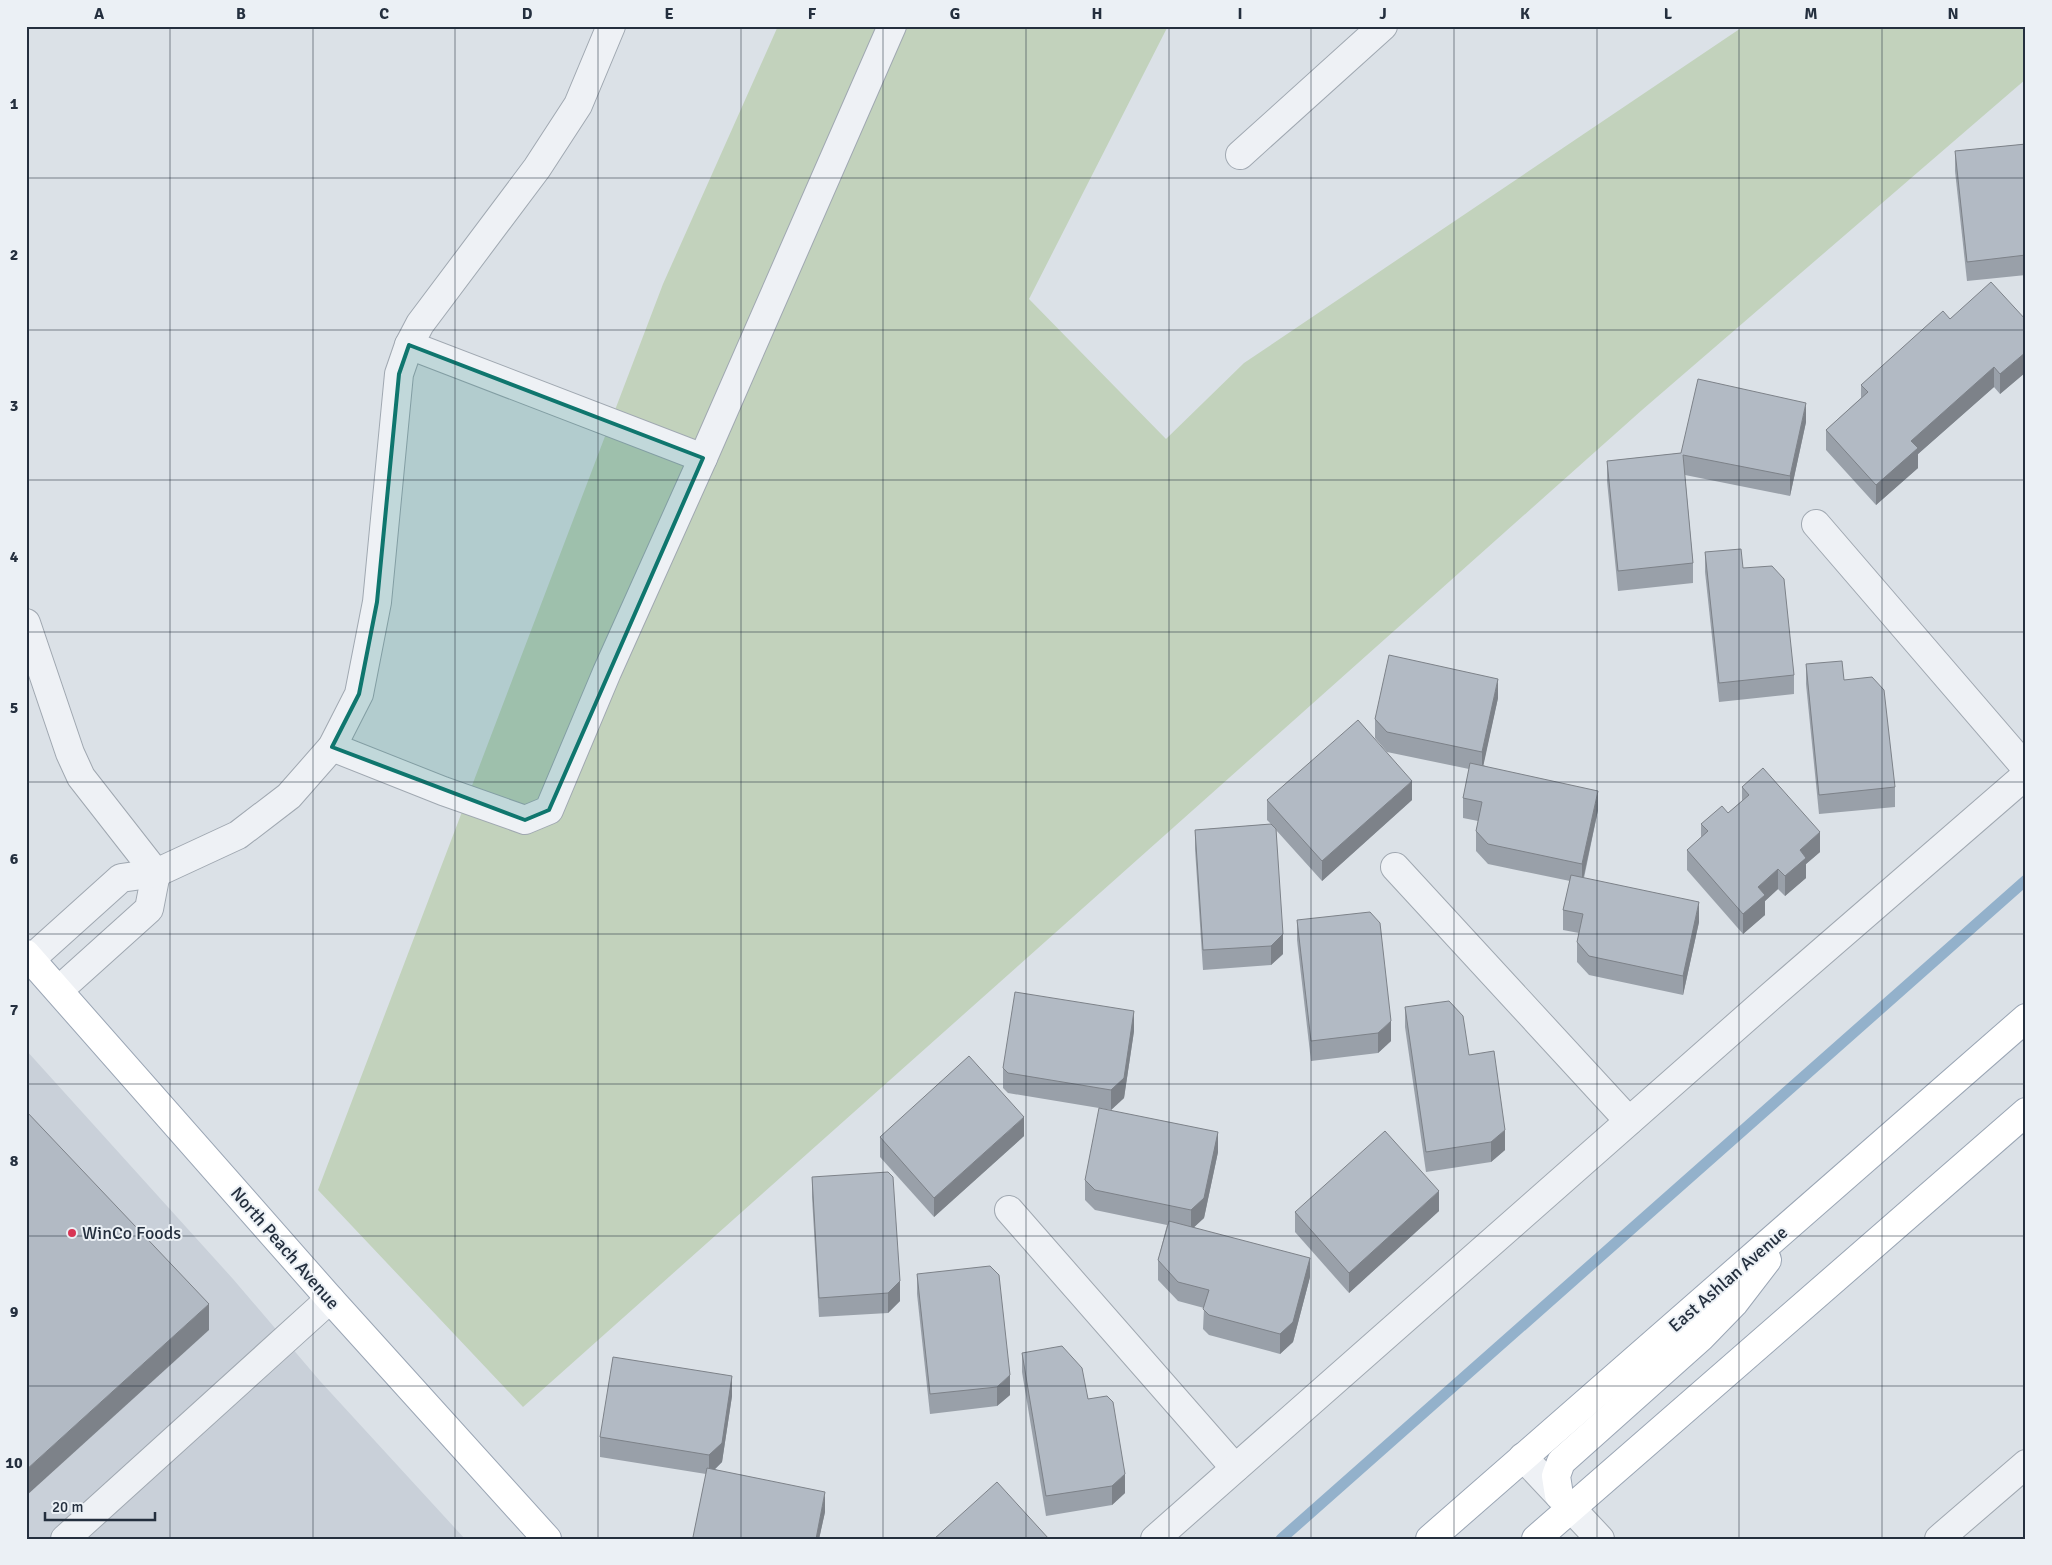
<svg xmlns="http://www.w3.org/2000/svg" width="2052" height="1565" viewBox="0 0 2052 1565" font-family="Signika,sans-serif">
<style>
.built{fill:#c9d0d9}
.green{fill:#c2d2bc}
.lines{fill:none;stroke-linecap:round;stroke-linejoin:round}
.stream{stroke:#93b1cb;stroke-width:11}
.minor-casing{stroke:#a0a8b1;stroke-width:30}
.major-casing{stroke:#9aa5b4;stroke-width:30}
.minor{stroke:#eef1f5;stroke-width:28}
.major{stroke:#fff;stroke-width:28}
.wall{fill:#99a0a9}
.shaded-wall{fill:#7d8289}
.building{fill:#b2bac4;stroke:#7d8289}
.marked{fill:#0f766e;fill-opacity:0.2;stroke:#0f766e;stroke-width:4;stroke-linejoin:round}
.grid{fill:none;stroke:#242f3e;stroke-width:1;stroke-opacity:0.55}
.poi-dot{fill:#d83555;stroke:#ebf0f5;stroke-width:2}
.labels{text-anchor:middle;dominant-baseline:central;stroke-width:4;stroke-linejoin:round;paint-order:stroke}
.poi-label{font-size:18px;fill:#242f3e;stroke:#ebf0f5;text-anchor:start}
.street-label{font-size:18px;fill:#242f3e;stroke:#ebf0f5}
.neatline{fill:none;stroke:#242f3e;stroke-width:2}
.grid-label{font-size:16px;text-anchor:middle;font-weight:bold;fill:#242f3e}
</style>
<rect width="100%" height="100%" fill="#dbe1e7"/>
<path class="built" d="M 26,1050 L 233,1279 L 320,1381 L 465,1539 L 26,1539 Z"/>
<path class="green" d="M 778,26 L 1168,26 L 1029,299 L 1166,439 L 1244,363 L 1744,26 L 2026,26 L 2026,79 L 1642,410 L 523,1407 L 318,1190 L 663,284 Z"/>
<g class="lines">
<path class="stream" d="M 1281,1539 L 2026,880"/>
<g class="minor-casing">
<g id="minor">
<path d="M 1240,155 L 1383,26"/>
<path d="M 409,345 L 703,458"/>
<path d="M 1816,524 L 2026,768"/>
<path d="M 26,623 L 70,753 L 81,777 L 156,873 L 149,909 L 59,990"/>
<path d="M 332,747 L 443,791 L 525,820 L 549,810 L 607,672 L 703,458 L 892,26"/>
<path d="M 1395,867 L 1629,1121"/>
<path d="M 31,959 L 121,878 L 156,873 L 238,835 L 289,796 L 332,747 L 359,694 L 377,602 L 399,374 L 409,345 L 420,324 L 537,168 L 578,105 L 611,26"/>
<path d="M 1009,1210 L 1235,1468"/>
<path d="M 1523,1457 L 1600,1539"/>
<path d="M 65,1539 L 330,1299"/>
<path d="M 1155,1539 L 1771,996 L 2026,775"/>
<path d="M 1939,1539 L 2026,1464"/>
</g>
</g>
<g class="major-casing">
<g id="major">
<path d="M 26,954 L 330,1299 L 547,1539"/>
<path d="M 1559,1495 L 1556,1476 L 1561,1462 L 1701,1337 L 1734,1303 L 1767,1260"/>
<path d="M 1430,1539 L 2026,1018"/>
<path d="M 1536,1539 L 2026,1112"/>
</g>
</g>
<use href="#minor" class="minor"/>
<use href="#major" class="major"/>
</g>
<g class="wall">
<path d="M 2026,144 L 2026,275 L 1967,281 L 1955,171 L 1955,151 Z"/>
<path d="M 1950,319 L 2026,320 L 2026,372 L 2000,394 L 1994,387 L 1918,454 L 1918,468 L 1876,505 L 1826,450 L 1826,430 L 1861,398 L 1861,385 Z"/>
<path d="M 1806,422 L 1790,496 L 1685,475 L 1693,563 L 1693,583 L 1618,591 L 1607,481 L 1607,461 L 1681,453 Z"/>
<path d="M 1705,552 L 1743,568 L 1794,675 L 1794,694 L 1719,702 L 1705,572 Z"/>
<path d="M 1806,664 L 1844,680 L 1895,787 L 1895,807 L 1819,814 L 1806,684 Z"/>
<path d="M 1498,698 L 1483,765 L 1598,810 L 1584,878 L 1699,922 L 1683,995 L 1589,975 L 1577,962 L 1577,942 L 1579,933 L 1563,930 L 1563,910 L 1570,881 L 1488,864 L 1476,851 L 1476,831 L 1478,821 L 1463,818 L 1463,798 L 1469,769 L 1387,752 L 1375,738 L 1375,719 Z"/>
<path d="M 1742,787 L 1820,852 L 1806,864 L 1806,878 L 1785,896 L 1778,889 L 1765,901 L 1765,915 L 1743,934 L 1687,870 L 1687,850 L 1701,838 L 1701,824 L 1728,813 L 1742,801 Z"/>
<path d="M 1267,800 L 1412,800 L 1322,881 L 1276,830 L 1283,954 L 1271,965 L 1203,970 L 1195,849 L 1195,830 L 1271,824 L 1267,820 Z"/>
<path d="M 1297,920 L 1391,1041 L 1378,1053 L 1311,1061 L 1297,940 Z"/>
<path d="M 1405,1007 L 1469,1055 L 1505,1150 L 1491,1162 L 1426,1172 L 1405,1027 Z"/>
<path d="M 1134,1031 L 1124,1098 L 1111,1110 L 1008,1093 L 1003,1088 L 1003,1068 Z"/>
<path d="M 1024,1136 L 934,1217 L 880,1157 L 880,1137 Z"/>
<path d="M 1218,1152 L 1204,1218 L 1194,1227 L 1310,1277 L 1293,1342 L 1280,1354 L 1209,1335 L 1203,1329 L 1204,1308 L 1178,1301 L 1158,1280 L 1158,1260 L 1167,1225 L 1095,1210 L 1085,1200 L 1085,1180 Z"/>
<path d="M 812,1177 L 900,1301 L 888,1313 L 819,1317 L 812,1197 Z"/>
<path d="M 1439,1211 L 1349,1293 L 1295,1232 L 1295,1212 Z"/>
<path d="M 917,1274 L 1010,1395 L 997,1406 L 930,1414 L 917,1294 Z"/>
<path d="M 1022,1353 L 1088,1399 L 1125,1493 L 1112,1505 L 1046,1516 L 1022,1372 Z"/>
<path d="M 732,1396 L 722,1462 L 715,1469 L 825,1512 L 819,1539 L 693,1539 L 706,1474 L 600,1457 L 600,1437 Z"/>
</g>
<g class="shaded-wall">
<path d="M 2026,352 L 2026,372 L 2000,394 L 2000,374 Z"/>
<path d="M 1994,367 L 1994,387 L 1918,454 L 1918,468 L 1876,505 L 1876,485 L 1911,441 Z"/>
<path d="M 1806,403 L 1806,422 L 1790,496 L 1790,476 Z"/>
<path d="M 1498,679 L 1498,698 L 1482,772 L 1482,752 Z"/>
<path d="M 1412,781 L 1412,800 L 1322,881 L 1322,861 Z"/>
<path d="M 1598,791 L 1598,810 L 1582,884 L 1582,864 Z"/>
<path d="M 1820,832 L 1820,852 L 1806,864 L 1806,878 L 1785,896 L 1785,876 L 1800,850 Z"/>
<path d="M 1778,869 L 1778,889 L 1765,901 L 1765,915 L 1743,934 L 1743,914 L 1758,887 Z"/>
<path d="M 1699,902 L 1699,922 L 1683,995 L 1683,976 Z"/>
<path d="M 1283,934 L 1283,954 L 1271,965 L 1271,946 Z"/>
<path d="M 1134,1011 L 1134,1031 L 1124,1098 L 1111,1110 L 1111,1090 Z"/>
<path d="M 1391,1021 L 1391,1041 L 1378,1053 L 1378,1033 Z"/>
<path d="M 1024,1117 L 1024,1136 L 934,1217 L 934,1198 Z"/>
<path d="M 1505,1130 L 1505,1150 L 1491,1162 L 1491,1142 Z"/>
<path d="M 1218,1132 L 1218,1152 L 1204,1218 L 1191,1230 L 1191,1210 Z"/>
<path d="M 1439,1191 L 1439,1211 L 1349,1293 L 1349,1273 Z"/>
<path d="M 1310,1258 L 1310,1277 L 1293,1342 L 1280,1354 L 1280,1334 Z"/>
<path d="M 900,1281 L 900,1301 L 888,1313 L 888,1293 Z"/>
<path d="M 209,1304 L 209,1330 L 26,1496 L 26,1470 Z"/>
<path d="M 1010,1375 L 1010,1395 L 997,1406 L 997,1387 Z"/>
<path d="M 732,1376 L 732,1396 L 722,1462 L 709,1475 L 709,1455 Z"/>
<path d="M 1125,1474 L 1125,1493 L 1112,1505 L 1112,1486 Z"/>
<path d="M 825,1492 L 825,1512 L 819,1539 L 816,1539 Z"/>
</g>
<g class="building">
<path d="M 2026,144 L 2026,255 L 1967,262 L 1955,151 Z"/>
<path d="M 1991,282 L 2026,320 L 2026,352 L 2000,374 L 1994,367 L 1911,441 L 1918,448 L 1876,485 L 1826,430 L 1868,392 L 1861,385 L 1943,311 L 1950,319 Z"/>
<path d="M 1698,379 L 1806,403 L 1790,476 L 1683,455 L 1693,563 L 1618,571 L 1607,461 L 1681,453 Z"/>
<path d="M 1741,549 L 1743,568 L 1772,566 L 1784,579 L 1794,675 L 1719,683 L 1705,552 Z"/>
<path d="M 1389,655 L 1498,679 L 1482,752 L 1387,732 L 1375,719 Z"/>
<path d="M 1842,661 L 1844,680 L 1872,677 L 1884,690 L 1895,787 L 1819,795 L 1806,664 Z"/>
<path d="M 1358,720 L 1412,781 L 1322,861 L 1267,800 Z"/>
<path d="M 1470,763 L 1598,791 L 1582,864 L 1488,844 L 1476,831 L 1482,802 L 1463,798 Z"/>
<path d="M 1763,768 L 1820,832 L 1800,850 L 1806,858 L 1785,876 L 1778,869 L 1758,887 L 1765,895 L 1743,914 L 1687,850 L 1708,831 L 1701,824 L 1722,806 L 1728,813 L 1749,795 L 1742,787 Z"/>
<path d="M 1271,824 L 1276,829 L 1283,934 L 1271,946 L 1203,950 L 1195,830 Z"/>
<path d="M 1571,875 L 1699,902 L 1683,976 L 1589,956 L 1577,942 L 1583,914 L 1563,910 Z"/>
<path d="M 1370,912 L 1380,923 L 1391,1021 L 1378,1033 L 1311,1041 L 1297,920 Z"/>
<path d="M 1015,992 L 1134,1011 L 1124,1078 L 1111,1090 L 1008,1073 L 1003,1068 Z"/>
<path d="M 1449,1001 L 1463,1016 L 1469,1055 L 1494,1051 L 1505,1130 L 1491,1142 L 1426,1152 L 1405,1007 Z"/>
<path d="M 969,1056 L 1024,1117 L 934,1198 L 880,1137 Z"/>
<path d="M 1099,1108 L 1218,1132 L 1204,1198 L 1191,1210 L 1095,1190 L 1085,1180 Z"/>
<path d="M 26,1111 L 209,1304 L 26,1470 Z"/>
<path d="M 1385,1131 L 1439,1191 L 1349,1273 L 1295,1212 Z"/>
<path d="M 888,1172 L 893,1177 L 900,1281 L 888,1293 L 819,1298 L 812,1177 Z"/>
<path d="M 1169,1221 L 1310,1258 L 1293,1322 L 1280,1334 L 1209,1315 L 1203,1309 L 1209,1290 L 1178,1282 L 1158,1260 Z"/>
<path d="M 990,1266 L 999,1275 L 1010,1375 L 997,1387 L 930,1394 L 917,1274 Z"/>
<path d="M 1062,1346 L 1082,1368 L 1088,1399 L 1107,1396 L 1113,1402 L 1125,1474 L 1112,1486 L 1046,1496 L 1022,1353 Z"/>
<path d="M 613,1357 L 732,1376 L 722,1443 L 709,1455 L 600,1437 Z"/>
<path d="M 707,1468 L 825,1492 L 816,1539 L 694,1539 L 693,1537 Z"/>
<path d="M 997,1482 L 1049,1539 L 934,1539 Z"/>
</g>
<path class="marked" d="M 409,345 L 703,458 L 549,810 L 525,820 L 332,747 L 359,694 L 377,602 L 399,374 Z"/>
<path class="grid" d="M 170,26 L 170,1539M 313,26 L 313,1539M 455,26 L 455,1539M 598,26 L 598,1539M 741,26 L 741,1539M 883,26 L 883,1539M 1026,26 L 1026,1539M 1169,26 L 1169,1539M 1311,26 L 1311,1539M 1454,26 L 1454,1539M 1597,26 L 1597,1539M 1739,26 L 1739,1539M 1882,26 L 1882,1539M 26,178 L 2026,178M 26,330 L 2026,330M 26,480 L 2026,480M 26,632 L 2026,632M 26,782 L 2026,782M 26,934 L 2026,934M 26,1084 L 2026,1084M 26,1236 L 2026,1236M 26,1386 L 2026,1386"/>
<circle class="poi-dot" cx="72" cy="1233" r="5"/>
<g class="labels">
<g class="poi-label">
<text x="82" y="1233">WinCo Foods</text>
</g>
<g class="street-label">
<text transform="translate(285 1248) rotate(49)">North Peach Avenue</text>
<text transform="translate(1728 1279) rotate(-41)">East Ashlan Avenue</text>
</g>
</g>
<rect width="2052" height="1565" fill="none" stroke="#ebf0f5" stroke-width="55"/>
<path d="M45 1512v8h110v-8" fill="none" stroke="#242f3e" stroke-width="2.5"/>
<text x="52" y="1512" font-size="15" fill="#242f3e" stroke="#ebf0f5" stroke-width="4" paint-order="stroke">20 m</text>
<rect x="28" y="28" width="1996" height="1510" class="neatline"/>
<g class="grid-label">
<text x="99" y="19">A</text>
<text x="241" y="19">B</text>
<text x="384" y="19">C</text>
<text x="527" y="19">D</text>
<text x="669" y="19">E</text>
<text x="812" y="19">F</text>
<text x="955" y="19">G</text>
<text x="1097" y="19">H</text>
<text x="1240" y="19">I</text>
<text x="1383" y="19">J</text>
<text x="1525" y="19">K</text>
<text x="1668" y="19">L</text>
<text x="1811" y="19">M</text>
<text x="1953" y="19">N</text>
<text x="14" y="109">1</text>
<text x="14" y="260">2</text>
<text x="14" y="411">3</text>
<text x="14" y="562">4</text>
<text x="14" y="713">5</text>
<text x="14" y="864">6</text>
<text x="14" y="1015">7</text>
<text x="14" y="1166">8</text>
<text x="14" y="1317">9</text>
<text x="14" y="1468">10</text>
</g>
</svg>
